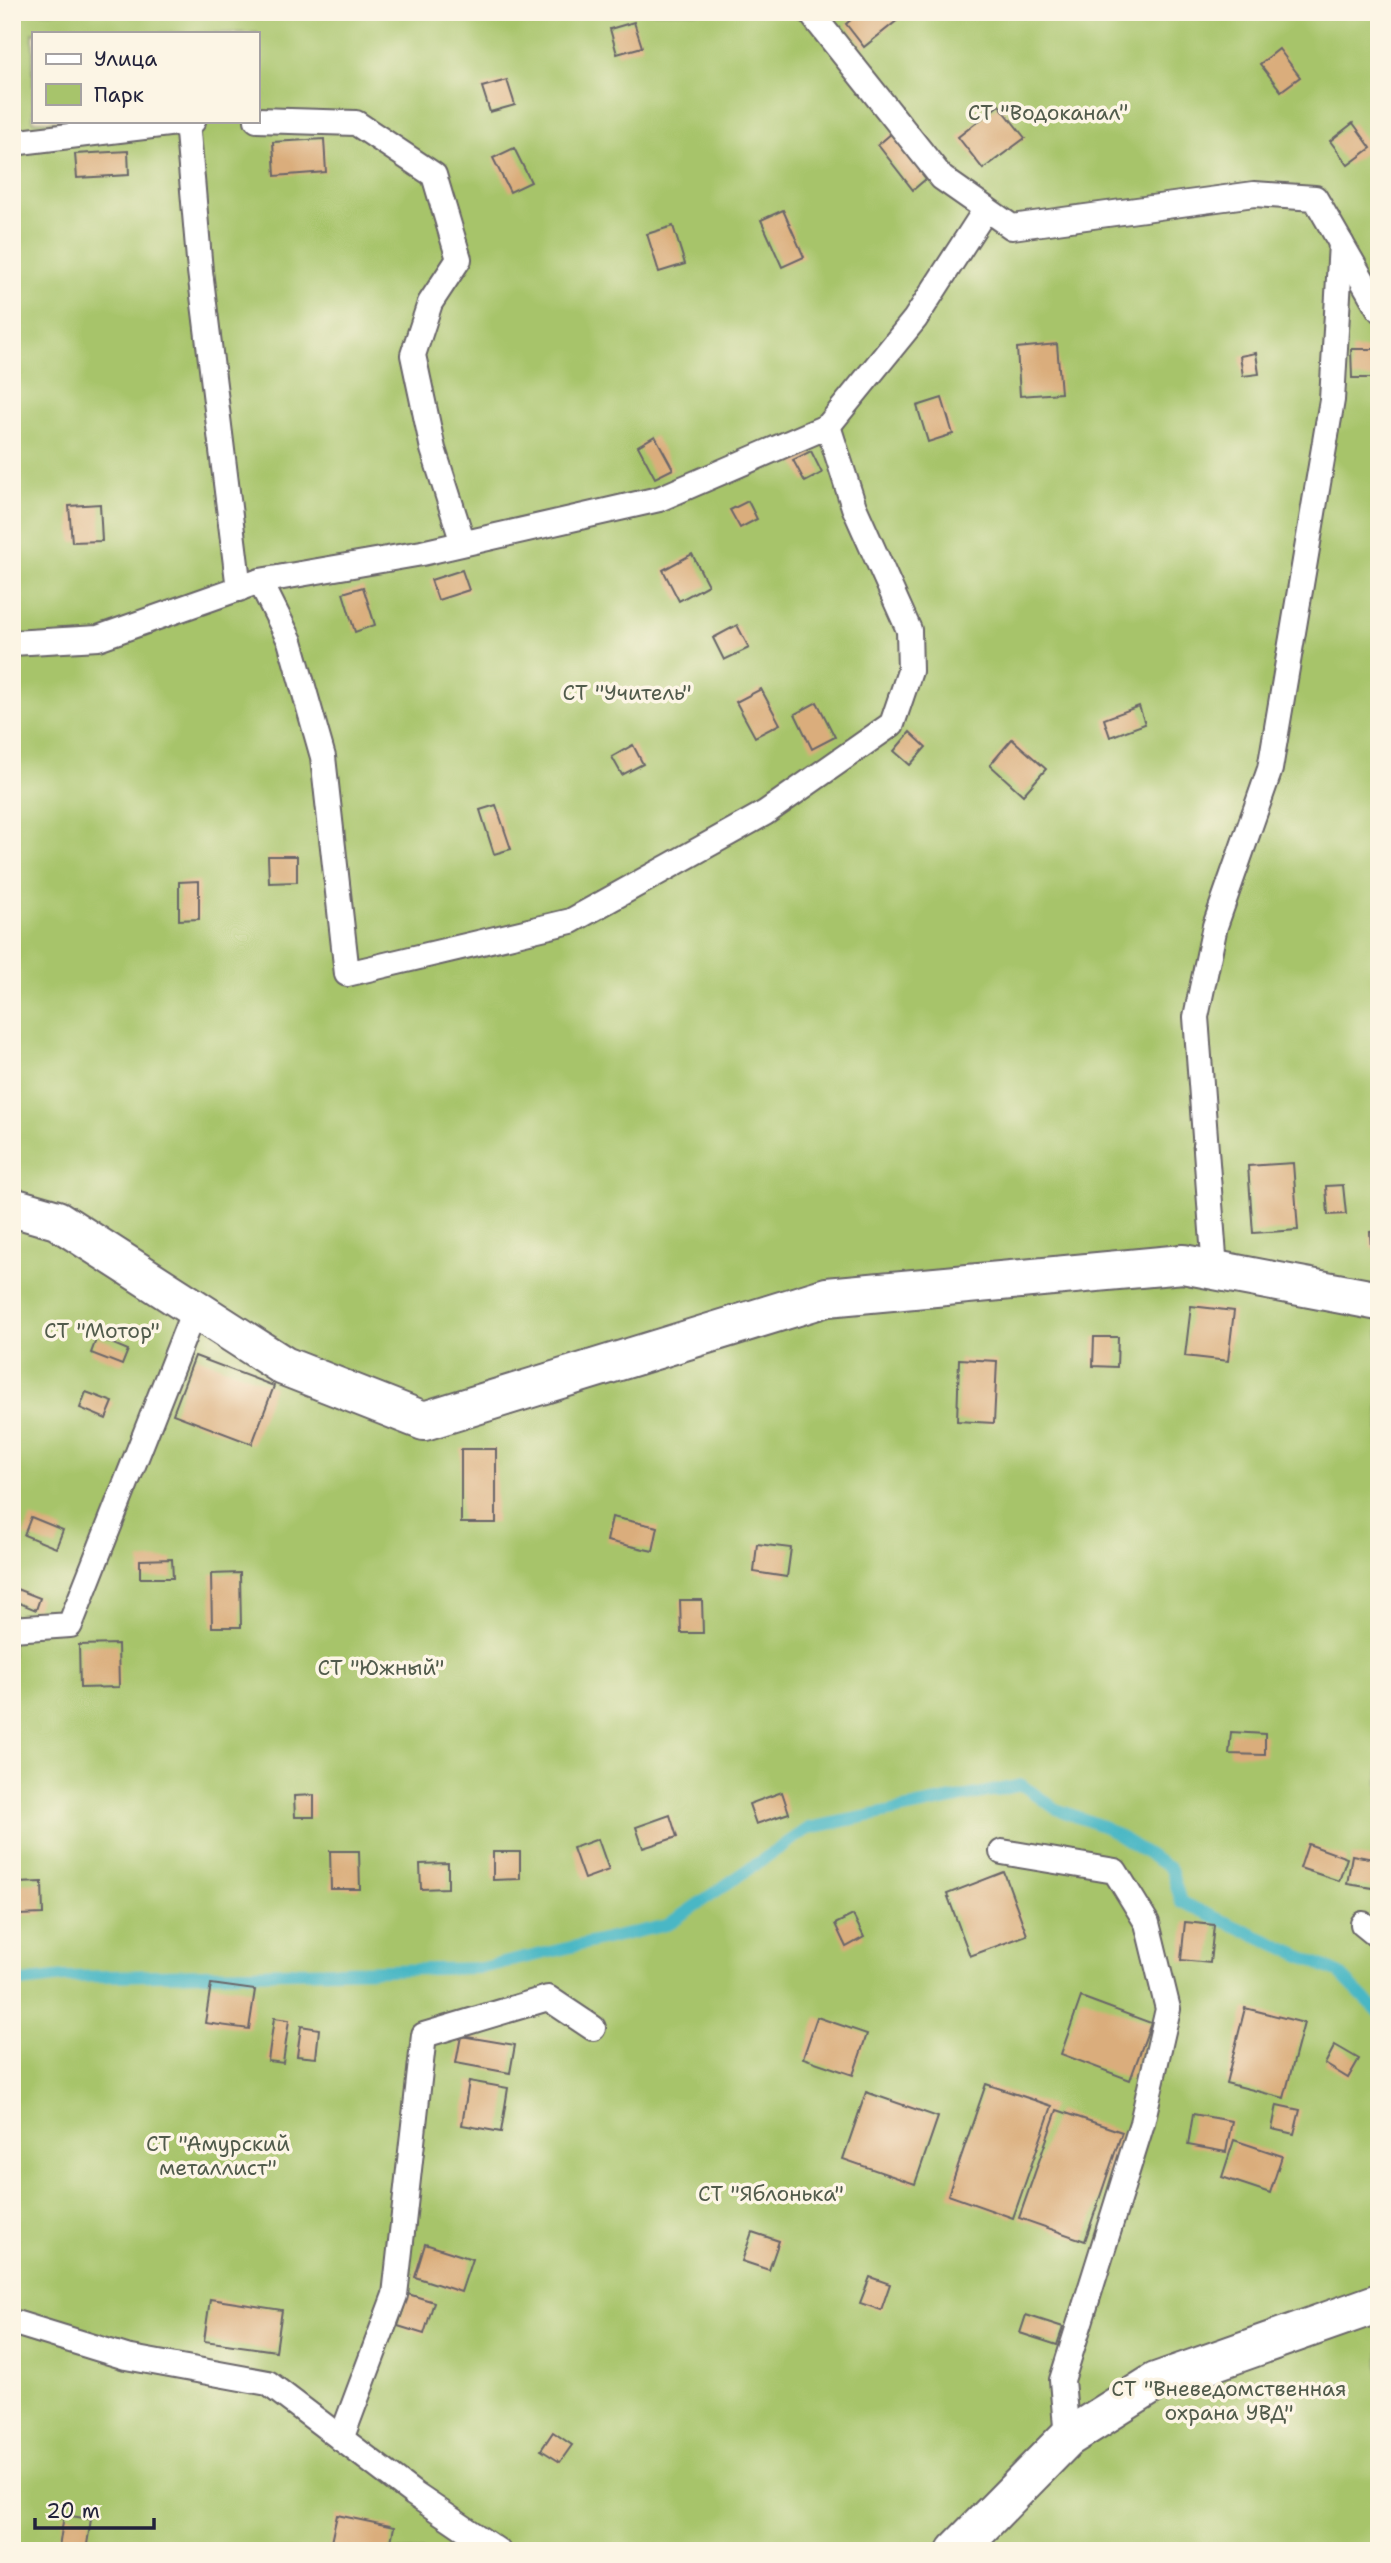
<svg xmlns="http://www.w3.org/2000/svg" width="1391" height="2563" viewBox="0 0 1391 2563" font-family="'Shantell Sans',sans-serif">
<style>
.green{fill:#a7c46b;stroke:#647353;stroke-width:2;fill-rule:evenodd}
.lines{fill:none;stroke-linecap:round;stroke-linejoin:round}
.stream{stroke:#4ab7c5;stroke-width:12}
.building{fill:#daad7b}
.lane-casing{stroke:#696569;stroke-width:28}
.street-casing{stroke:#696569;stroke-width:42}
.lane{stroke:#fff;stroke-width:24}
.street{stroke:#fff;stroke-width:38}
.labels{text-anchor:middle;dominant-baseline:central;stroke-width:7;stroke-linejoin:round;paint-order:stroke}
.park-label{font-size:21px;fill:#515b4c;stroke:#fcf5e5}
</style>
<rect width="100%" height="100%" fill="#fcf5e5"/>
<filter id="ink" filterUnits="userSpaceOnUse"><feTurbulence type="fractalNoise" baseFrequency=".0143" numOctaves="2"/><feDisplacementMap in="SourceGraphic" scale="14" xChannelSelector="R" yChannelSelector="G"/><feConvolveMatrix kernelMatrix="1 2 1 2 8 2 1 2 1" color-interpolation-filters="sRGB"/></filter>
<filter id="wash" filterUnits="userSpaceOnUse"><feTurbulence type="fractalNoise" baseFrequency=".00686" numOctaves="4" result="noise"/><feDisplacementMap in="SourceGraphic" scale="28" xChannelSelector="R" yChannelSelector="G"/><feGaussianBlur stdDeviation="1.57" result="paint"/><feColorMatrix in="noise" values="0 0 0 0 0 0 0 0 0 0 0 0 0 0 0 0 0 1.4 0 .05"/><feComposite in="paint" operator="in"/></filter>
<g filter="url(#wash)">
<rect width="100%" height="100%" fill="#ece1bf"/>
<path class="green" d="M 12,12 L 1379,12 L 1379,2551 L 12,2551 ZM 33,33 L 257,33 L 257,121 L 33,121 Z"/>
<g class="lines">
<path class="stream" d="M 12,1983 L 65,1977 L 481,1968 L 667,1925 L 809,1828 L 1022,1785 L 1056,1809 L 1105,1827 L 1171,1869 L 1181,1902 L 1339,1973 L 1379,2013"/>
</g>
<g id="blocks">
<g class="building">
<path d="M 860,12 L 893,12 L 899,19 L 864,47 L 846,24 Z"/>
<path d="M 634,22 L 642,47 L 617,54 L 610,29 Z"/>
<path d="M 1279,49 L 1300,77 L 1281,91 L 1260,64 Z"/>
<path d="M 507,80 L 515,105 L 490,112 L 482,87 Z"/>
<path d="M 999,105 L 1025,138 L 983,169 L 958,137 Z"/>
<path d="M 1353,123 L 1371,148 L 1348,165 L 1330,141 Z"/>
<path d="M 892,133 L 927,178 L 913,190 L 878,145 Z"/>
<path d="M 324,139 L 326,172 L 275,176 L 273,142 Z"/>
<path d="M 514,148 L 531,182 L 510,192 L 493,158 Z"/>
<path d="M 128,151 L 129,175 L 77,178 L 75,154 Z"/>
<path d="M 783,210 L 804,257 L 782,267 L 761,220 Z"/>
<path d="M 673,226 L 685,264 L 659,272 L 647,234 Z"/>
<path d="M 1057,344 L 1061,393 L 1020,396 L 1017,348 Z"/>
<path d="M 1351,349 L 1378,349 L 1377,378 L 1352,378 Z"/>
<path d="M 1256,353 L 1259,374 L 1243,376 L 1240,356 Z"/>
<path d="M 942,398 L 953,434 L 928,442 L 917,406 Z"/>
<path d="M 655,436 L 673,469 L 655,478 L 638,446 Z"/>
<path d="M 811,451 L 822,473 L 805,482 L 793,460 Z"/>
<path d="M 748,501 L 757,519 L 740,528 L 730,510 Z"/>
<path d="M 100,504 L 102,541 L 72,542 L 69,506 Z"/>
<path d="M 692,554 L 708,585 L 679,601 L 663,570 Z"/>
<path d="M 462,570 L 469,590 L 438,600 L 431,580 Z"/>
<path d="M 363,587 L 375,625 L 355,632 L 343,593 Z"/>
<path d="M 737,625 L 749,648 L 724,660 L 713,638 Z"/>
<path d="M 761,689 L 780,724 L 755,737 L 736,702 Z"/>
<path d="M 817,702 L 835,737 L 812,749 L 795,714 Z"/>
<path d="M 1139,706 L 1145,724 L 1110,737 L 1104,719 Z"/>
<path d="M 910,732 L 926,747 L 910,765 L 894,751 Z"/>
<path d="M 1012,739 L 1046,769 L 1023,795 L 990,765 Z"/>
<path d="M 633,745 L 643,764 L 622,775 L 612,757 Z"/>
<path d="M 496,805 L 511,849 L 494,854 L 480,810 Z"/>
<path d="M 268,856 L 297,856 L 297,882 L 269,883 Z"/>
<path d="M 199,881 L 199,919 L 179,920 L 179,882 Z"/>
<path d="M 1293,1163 L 1298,1230 L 1253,1233 L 1248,1166 Z"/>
<path d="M 1343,1185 L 1346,1214 L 1328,1215 L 1326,1186 Z"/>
<path d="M 1379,1231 L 1379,1248 L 1371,1249 L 1370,1232 Z"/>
<path d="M 1191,1306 L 1234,1311 L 1228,1361 L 1185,1356 Z"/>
<path d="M 97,1337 L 128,1350 L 122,1365 L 91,1353 Z"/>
<path d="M 1094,1337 L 1118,1337 L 1117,1367 L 1093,1366 Z"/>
<path d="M 195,1356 L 274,1386 L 252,1444 L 173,1414 Z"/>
<path d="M 959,1359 L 997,1361 L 994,1423 L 957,1421 Z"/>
<path d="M 86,1392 L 113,1402 L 106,1419 L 80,1408 Z"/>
<rect x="461" y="1449" width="35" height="74"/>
<path d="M 31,1517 L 63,1530 L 56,1548 L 24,1535 Z"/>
<path d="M 612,1517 L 658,1527 L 653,1551 L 607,1541 Z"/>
<path d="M 757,1544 L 791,1548 L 787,1577 L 754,1572 Z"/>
<path d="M 172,1559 L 173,1578 L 140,1578 L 140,1560 Z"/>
<path d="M 240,1573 L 241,1627 L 212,1627 L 211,1574 Z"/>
<path d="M 14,1588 L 40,1598 L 36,1610 L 12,1600 Z"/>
<path d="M 680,1600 L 702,1600 L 703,1633 L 681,1633 Z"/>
<path d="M 118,1644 L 119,1687 L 80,1688 L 79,1645 Z"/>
<path d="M 1231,1732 L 1265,1734 L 1265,1755 L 1229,1754 Z"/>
<path d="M 782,1792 L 789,1813 L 756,1824 L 749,1804 Z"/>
<path d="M 314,1795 L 314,1817 L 295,1817 L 294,1796 Z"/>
<path d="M 670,1815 L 677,1837 L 643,1848 L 636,1827 Z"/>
<path d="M 598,1839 L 609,1870 L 584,1879 L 573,1848 Z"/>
<path d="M 1308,1844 L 1347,1858 L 1339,1881 L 1300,1868 Z"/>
<path d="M 330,1851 L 359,1851 L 360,1889 L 331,1889 Z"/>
<path d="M 493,1852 L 520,1852 L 520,1879 L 493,1880 Z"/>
<path d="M 1352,1855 L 1379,1860 L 1379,1889 L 1347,1884 Z"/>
<path d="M 448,1863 L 448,1888 L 421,1889 L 420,1864 Z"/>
<path d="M 1004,1872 L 1027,1935 L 970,1956 L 947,1894 Z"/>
<path d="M 42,1882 L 43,1914 L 18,1915 L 17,1883 Z"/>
<path d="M 853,1915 L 864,1937 L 846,1947 L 835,1924 Z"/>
<path d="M 1185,1922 L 1214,1925 L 1210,1963 L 1181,1960 Z"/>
<path d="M 211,1984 L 255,1990 L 249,2029 L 205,2023 Z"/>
<path d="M 1081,1997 L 1151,2023 L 1130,2080 L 1061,2054 Z"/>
<path d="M 1245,2008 L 1304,2023 L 1284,2098 L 1226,2083 Z"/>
<path d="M 817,2017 L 867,2034 L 853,2075 L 803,2058 Z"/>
<path d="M 274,2018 L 289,2020 L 283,2063 L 268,2061 Z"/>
<path d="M 301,2026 L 319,2029 L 316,2058 L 297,2056 Z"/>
<path d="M 461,2036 L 515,2045 L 510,2073 L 456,2063 Z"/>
<path d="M 1335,2045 L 1359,2059 L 1348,2078 L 1325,2064 Z"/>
<path d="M 469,2081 L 508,2088 L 501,2132 L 462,2125 Z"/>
<path d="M 986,2084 L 1052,2106 L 1013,2218 L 948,2195 Z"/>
<path d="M 866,2092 L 938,2117 L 915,2184 L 843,2159 Z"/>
<path d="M 1277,2105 L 1300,2110 L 1294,2134 L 1272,2129 Z"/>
<path d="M 1057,2110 L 1122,2132 L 1085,2241 L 1019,2218 Z"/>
<path d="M 1193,2114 L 1232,2121 L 1226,2152 L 1188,2145 Z"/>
<path d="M 1234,2140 L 1282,2156 L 1270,2193 L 1222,2177 Z"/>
<path d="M 752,2232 L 779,2241 L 769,2270 L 742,2261 Z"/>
<path d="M 425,2244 L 472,2259 L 461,2292 L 415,2277 Z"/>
<path d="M 870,2277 L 890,2284 L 881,2310 L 860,2303 Z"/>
<path d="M 408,2294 L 434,2302 L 424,2334 L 398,2326 Z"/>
<path d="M 210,2299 L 282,2310 L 276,2351 L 204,2341 Z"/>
<path d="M 1026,2315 L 1063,2327 L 1057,2345 L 1020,2333 Z"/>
<path d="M 553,2432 L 572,2445 L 560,2462 L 541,2450 Z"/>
<path d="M 64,2515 L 91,2519 L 86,2551 L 59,2548 Z"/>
<path d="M 337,2515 L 394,2527 L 389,2551 L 329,2551 Z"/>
</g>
</g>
</g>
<g filter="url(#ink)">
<use href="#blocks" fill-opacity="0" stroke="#696569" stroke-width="2"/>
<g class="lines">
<g class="lane-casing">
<g id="lane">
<path d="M 810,12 L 942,178 L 1012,227 L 1254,194 L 1315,198 L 1379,309"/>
<path d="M 257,120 L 356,123 L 434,175 L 459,259 L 430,303 L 413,355 L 433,449 L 463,543"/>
<path d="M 187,121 L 200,271 L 239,589"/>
<path d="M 12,143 L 193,121"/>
<path d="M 260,581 L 290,641 L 323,757 L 347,974 L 571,921 L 765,813 L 892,724 L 910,671 L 909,630 L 854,507 L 828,426"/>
<path d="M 12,643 L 98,638 L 260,581 L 422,553 L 659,499 L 828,426 L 915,319 L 986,209"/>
<path d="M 1215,1270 L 1196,1017 L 1215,926 L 1270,769 L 1332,400 L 1341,243"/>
<path d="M 12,1629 L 70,1625 L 195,1308"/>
<path d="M 1002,1852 L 1115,1871 L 1147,1923 L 1168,2009 L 1142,2123 L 1062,2380 L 1067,2438"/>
<path d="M 1363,1924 L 1379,1937"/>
<path d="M 12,2322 L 126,2357 L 268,2383 L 414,2494 L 498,2551"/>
<path d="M 341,2439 L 395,2295 L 424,2035 L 548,1998 L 593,2028"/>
</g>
</g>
<g class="street-casing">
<g id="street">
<path d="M 12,1207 L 57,1220 L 284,1366 L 424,1421 L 827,1297 L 1183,1264 L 1379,1301"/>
<path d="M 956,2551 L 1067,2438 L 1156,2382 L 1379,2303"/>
</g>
</g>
<use href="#lane" class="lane"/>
<use href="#street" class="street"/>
</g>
</g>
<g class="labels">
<g class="park-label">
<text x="1048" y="113">СТ "Водоканал"</text>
<text x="627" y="693">СТ "Учитель"</text>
<text x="102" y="1331">СТ "Мотор"</text>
<text x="381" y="1668">СТ "Южный"</text>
<text x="218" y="2144">СТ "Амурский<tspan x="218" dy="24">металлист"</tspan></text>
<text x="771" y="2194">СТ "Яблонька"</text>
<text x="1229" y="2389">СТ "Вневедомственная<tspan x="1229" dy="24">охрана УВД"</tspan></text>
</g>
</g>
<rect width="1391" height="2563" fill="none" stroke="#fcf5e5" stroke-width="42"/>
<rect x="32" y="32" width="228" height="91" fill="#fcf5e5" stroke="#a5a1a1" stroke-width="2"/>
<rect x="46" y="54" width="35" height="10" fill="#ffffff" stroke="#a5a1a1" stroke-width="2"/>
<text x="94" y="66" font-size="21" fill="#22223b">Улица</text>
<rect x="46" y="84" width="35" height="21" fill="#a7c46b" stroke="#a5a1a1" stroke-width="2"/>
<text x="94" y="102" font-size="21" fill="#22223b">Парк</text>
<path d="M35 2518v10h119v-10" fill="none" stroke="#22223b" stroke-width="3.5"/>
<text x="46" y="2518" font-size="21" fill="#22223b" stroke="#fcf5e5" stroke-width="5" paint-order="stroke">20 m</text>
</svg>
